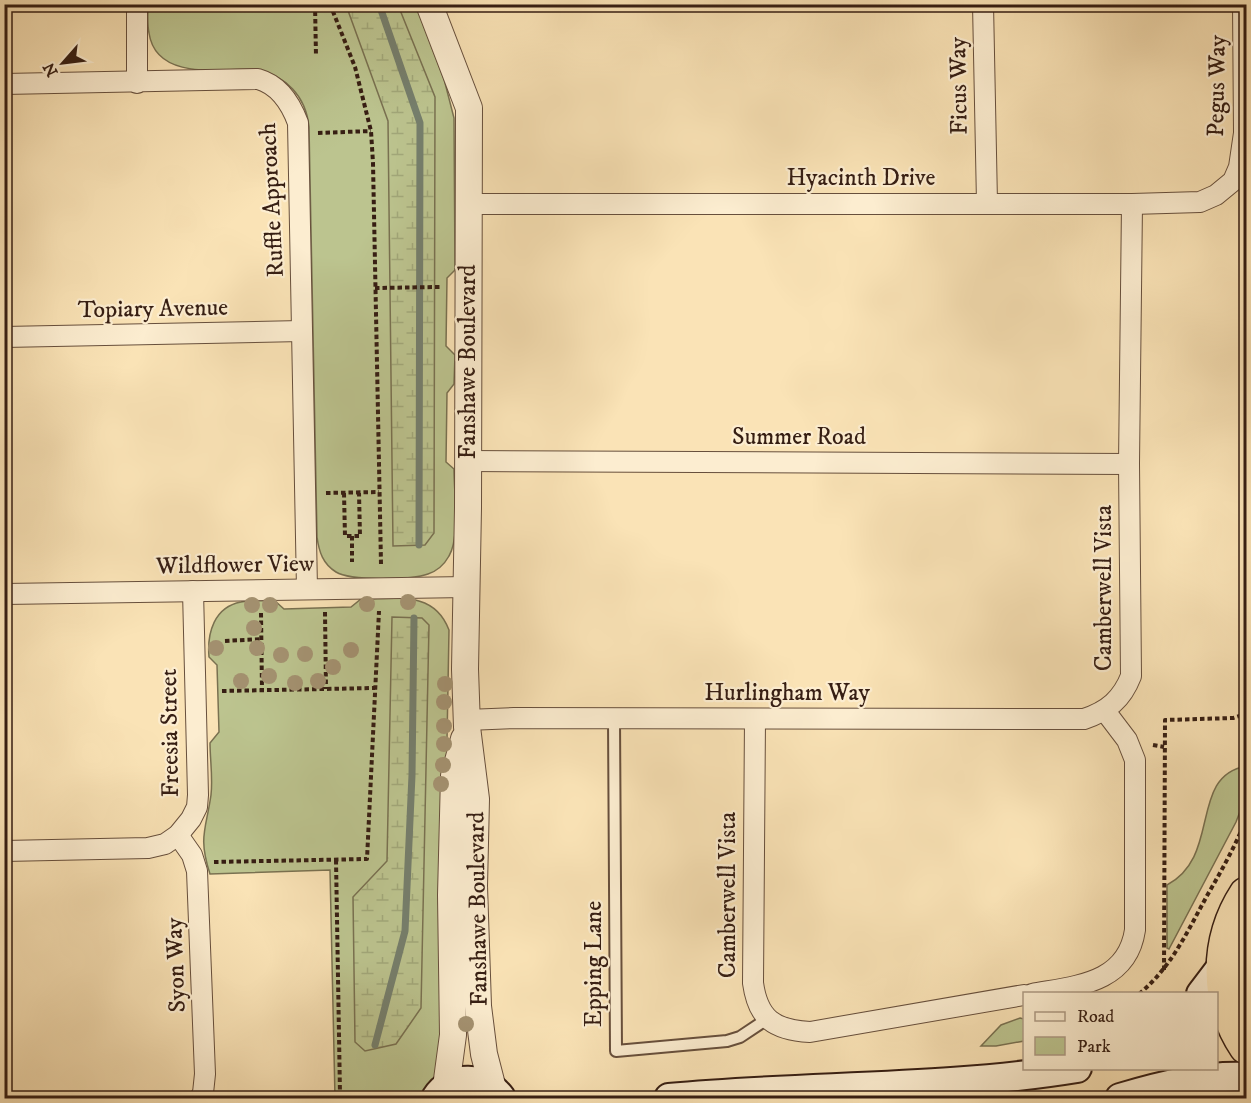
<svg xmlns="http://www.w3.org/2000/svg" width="1251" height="1103" viewBox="0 0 1251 1103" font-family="'IM FELL DW Pica',serif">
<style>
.green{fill:#bcc48f;stroke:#797151;stroke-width:1.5}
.wetland{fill:url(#wetland-marsh);stroke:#797151;stroke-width:1.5}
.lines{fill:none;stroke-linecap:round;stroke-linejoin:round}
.stream{stroke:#757f6d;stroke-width:7}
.service-casing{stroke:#674f3c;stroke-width:14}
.minor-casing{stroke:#674f3c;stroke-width:22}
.tertiary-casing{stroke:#674f3c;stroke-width:28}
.secondary-casing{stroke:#361e13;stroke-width:32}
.trunk-casing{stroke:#361e13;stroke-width:36}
.path{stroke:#361e13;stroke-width:4;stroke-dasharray:4.5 3;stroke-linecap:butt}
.service{stroke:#fcedd0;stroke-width:10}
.minor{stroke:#fcedd0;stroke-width:20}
.tertiary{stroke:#fcedd0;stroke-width:26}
.secondary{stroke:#fcedd0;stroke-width:28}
.trunk{stroke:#fae3b6;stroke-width:33}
.tree{fill:#a49271}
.labels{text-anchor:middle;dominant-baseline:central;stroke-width:4.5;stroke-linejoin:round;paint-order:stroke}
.street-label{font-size:24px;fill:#361e13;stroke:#fcedd0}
</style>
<defs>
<pattern id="wetland-marsh" width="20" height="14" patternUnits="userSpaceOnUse" patternTransform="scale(1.5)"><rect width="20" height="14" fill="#bcc48f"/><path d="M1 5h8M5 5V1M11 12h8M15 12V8" fill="none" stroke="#a2a87a"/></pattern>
</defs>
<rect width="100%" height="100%" fill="#fae3b6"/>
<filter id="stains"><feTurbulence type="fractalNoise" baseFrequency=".00333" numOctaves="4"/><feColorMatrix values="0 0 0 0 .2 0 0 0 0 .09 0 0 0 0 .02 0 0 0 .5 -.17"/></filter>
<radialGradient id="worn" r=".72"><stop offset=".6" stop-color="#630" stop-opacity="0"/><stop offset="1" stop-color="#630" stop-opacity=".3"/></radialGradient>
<g class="green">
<path d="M 148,5 L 416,5 L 444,79 L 454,118 L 455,270 L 447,278 L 446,346 L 455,355 L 454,384 L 447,393 L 446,462 L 454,469 C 454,492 460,538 449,556 C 444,565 437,571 428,574 C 412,580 350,581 336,572 C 323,564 319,552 317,537 L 309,127 C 306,96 286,76 256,69 C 221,69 156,81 149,33 C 147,24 148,14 148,5 Z"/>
<path d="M 361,599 C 396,599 434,590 449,630 L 441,1072 L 425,1093 L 413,1098 L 335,1098 L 330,870 L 210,874 C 198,837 206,830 211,795 C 213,778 210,759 210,743 L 219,732 L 217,665 L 209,657 C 207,633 214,607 241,602 C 252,599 264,601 275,601 L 284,609 L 351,607 Z"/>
<path d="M 1246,766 L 1246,796 L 1236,822 L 1169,949 L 1167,948 L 1167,885 C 1222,856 1188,777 1246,766 Z"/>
<path d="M 1020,1018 L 1024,1019 L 1024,1041 L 996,1046 L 981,1046 L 1001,1025 Z"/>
</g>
<g class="wetland">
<path d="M 346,5 L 398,5 L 435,97 L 434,533 L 425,545 L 393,546 L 388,121 Z"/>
<path d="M 392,617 L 422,618 L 429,625 L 421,1008 L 396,1044 L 365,1051 L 355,1042 L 353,897 L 387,861 Z"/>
</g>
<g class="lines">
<g class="stream">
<path d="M 379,4 L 420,123 L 419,545"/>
<path d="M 375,1045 L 405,931 L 412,775 L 414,618"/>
</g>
<g class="service-casing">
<path id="service" d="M 614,718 L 616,1051 L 727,1041 L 740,1037 L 767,1019"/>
</g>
<g class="minor-casing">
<g id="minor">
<path d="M 983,4 L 987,203"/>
<path d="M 137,83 L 137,4"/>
<path d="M 4,84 L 258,79 C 279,85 291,104 298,123 L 307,589"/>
<path d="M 468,204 L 1132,204 L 1200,202 L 1216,195 L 1233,181 L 1239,167 L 1244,133 L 1243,4"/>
<path d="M 4,337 L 302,331"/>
<path d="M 468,461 L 1129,464"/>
<path d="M 4,594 L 467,587"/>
<path d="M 755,719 L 753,983 C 758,1019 774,1030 810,1032 L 1024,995"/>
<path d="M 467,720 L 514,718 L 1084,719 C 1108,711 1122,699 1131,676 L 1129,464 L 1132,204"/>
<path d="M 178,835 L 192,855 L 197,871 L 205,1074 L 203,1093 L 200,1098"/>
<path d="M 4,851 L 148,848 L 165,844 L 178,835 L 191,819 L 197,807 L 198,795 L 193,591"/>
<path d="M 1032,994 C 1075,986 1127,984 1135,930 L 1135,760 L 1127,740 L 1105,711"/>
</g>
</g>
<g class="tertiary-casing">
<g id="tertiary">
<path d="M 429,4 L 469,108 L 468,508 L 465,669 L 467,727 L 476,799 L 474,886 L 478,1006 L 484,1054 L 493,1089"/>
<path d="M 446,1087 L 453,1035 L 451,895 L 454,776 L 464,739"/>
</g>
</g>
<g class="secondary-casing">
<g id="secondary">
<path d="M 1201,994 L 1223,965"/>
<path d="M 436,1098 C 451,1074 485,1076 501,1098"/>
<path d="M 669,1098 C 805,1085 942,1090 1077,1068"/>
<path d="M 1120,1098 C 1160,1086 1204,1075 1246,1077"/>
</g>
</g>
<g class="trunk-casing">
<path id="trunk" d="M 1246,894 C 1216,940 1215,1001 1246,1047"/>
</g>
<g class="path">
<path d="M 315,4 L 316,56"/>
<path d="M 330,4 L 355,67 L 371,131 L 373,163 L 381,564"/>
<path d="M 318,133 L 371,131"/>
<path d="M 375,288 L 440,287"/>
<path d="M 326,493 L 379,492"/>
<path d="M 344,493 L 345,536 L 360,536 L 359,493"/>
<path d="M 352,536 L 352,562"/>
<path d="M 325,612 L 326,689"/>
<path d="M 261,613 L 262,690"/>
<path d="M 225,641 L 262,639"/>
<path d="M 222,691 L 375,688"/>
<path d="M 1153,745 L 1164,747"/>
<path d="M 336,860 L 340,1094"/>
<path d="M 214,862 L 367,859 L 379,611"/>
<path d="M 1164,970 L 1165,720 L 1233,718 L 1246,714"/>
<path d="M 1139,994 C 1172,967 1188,930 1208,894 C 1222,870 1235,846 1246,820"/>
</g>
<use href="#service" class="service"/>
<use href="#minor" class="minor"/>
<use href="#tertiary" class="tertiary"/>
<use href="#secondary" class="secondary"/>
<use href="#trunk" class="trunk"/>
</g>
<g class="tree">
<circle cx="408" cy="602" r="8"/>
<circle cx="367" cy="604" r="8"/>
<circle cx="252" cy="605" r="8"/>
<circle cx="270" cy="605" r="8"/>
<circle cx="254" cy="628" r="8"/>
<circle cx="216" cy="648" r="8"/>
<circle cx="257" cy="648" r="8"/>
<circle cx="351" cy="650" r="8"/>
<circle cx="305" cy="654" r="8"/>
<circle cx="281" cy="655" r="8"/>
<circle cx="333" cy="667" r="8"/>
<circle cx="269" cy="676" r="8"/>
<circle cx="241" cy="681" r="8"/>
<circle cx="318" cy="681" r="8"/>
<circle cx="295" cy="683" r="8"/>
<circle cx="445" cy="684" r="8"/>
<circle cx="444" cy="702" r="8"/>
<circle cx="444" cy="726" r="8"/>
<circle cx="444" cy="744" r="8"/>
<circle cx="443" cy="765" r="8"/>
<circle cx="441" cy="784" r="8"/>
<circle cx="466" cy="1024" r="8"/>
</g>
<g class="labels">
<g class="street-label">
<text transform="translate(959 86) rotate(-91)">Ficus Way</text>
<text transform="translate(1217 86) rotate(-89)">Pegus Way</text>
<text x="861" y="178">Hyacinth Drive</text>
<text transform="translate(272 200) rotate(-93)">Ruffle Approach</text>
<text transform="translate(153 309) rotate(-1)">Topiary Avenue</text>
<text transform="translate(468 362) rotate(-90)">Fanshawe Boulevard</text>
<text x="799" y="437">Summer Road</text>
<text transform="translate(235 565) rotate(-1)">Wildflower View</text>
<text transform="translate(1104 588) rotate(-90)">Camberwell Vista</text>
<text x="787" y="693">Hurlingham Way</text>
<text transform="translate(170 733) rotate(-91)">Freesia Street</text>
<text transform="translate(728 895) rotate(-90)">Camberwell Vista</text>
<text transform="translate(478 909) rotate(-91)">Fanshawe Boulevard</text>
<text transform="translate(594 964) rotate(-90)">Epping Lane</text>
<text transform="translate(176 965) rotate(-92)">Syon Way</text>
</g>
</g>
<rect width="1251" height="1103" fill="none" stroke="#fae3b6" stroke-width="24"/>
<rect x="6" y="6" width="1239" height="1091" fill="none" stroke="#361e13" stroke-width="3"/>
<rect x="12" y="12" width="1227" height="1079" fill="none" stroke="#361e13" stroke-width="1.5"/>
<rect x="1023" y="992" width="195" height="78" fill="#fcedd0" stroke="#ad9a84" stroke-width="1.5"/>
<rect x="1035" y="1012" width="30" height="9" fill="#fcedd0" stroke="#ad9a84" stroke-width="1.5"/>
<text x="1077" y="1022" font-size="18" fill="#361e13">Road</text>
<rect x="1035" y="1037" width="30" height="18" fill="#bcc48f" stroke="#ad9a84" stroke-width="1.5"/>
<text x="1077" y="1052" font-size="18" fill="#361e13">Park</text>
<g transform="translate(63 63) rotate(242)" stroke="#fcedd0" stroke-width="4.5" paint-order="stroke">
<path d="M0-4.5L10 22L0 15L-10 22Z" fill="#361e13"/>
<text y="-9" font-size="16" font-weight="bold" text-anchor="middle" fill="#361e13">N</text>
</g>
<rect width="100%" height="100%" filter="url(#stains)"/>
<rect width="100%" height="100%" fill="url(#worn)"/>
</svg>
